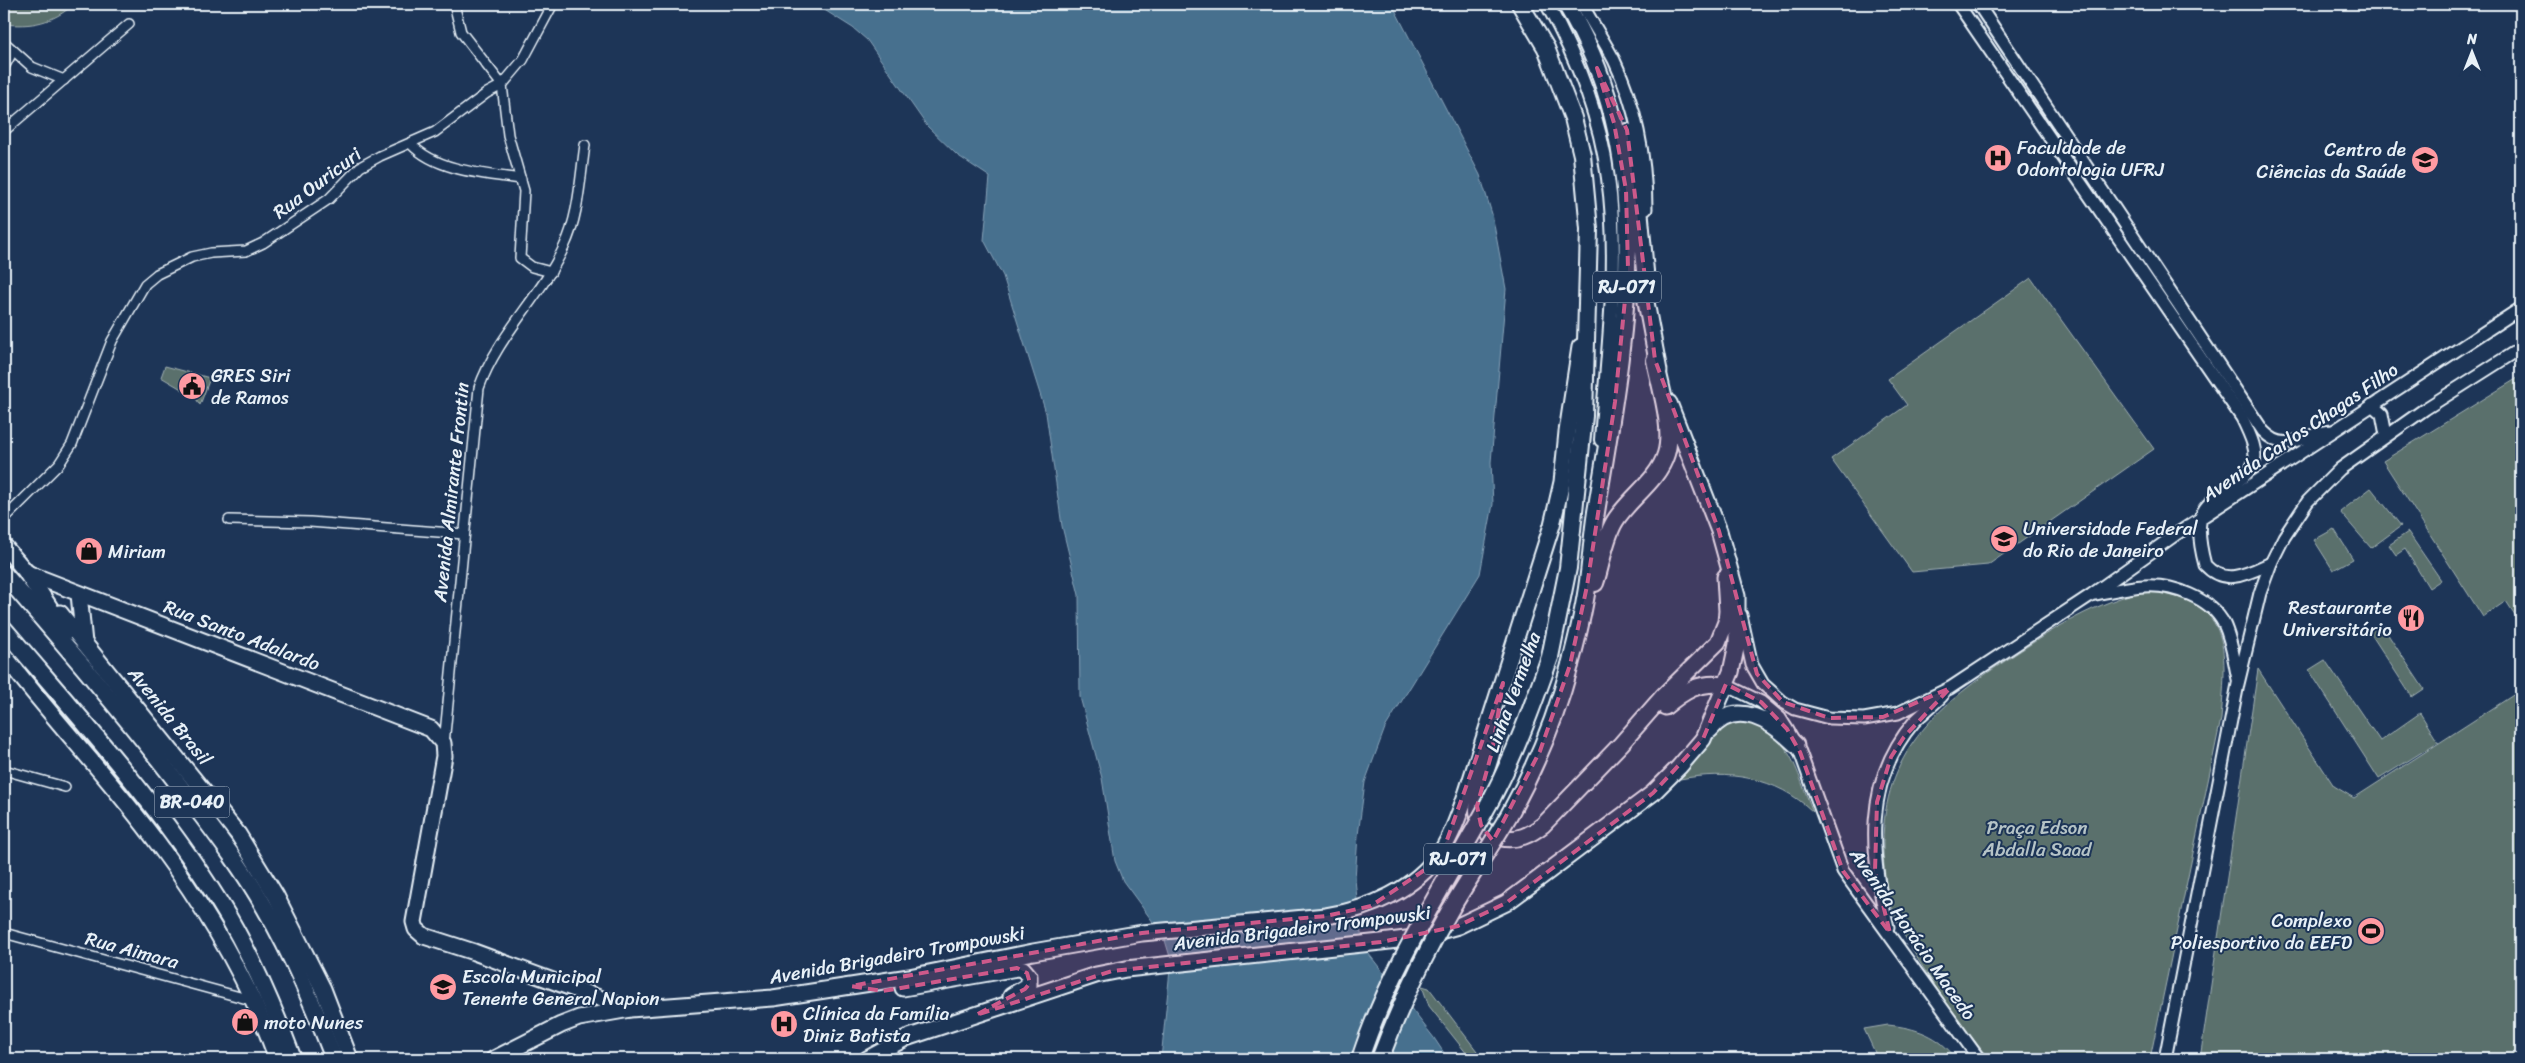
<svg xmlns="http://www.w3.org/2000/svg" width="2525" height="1063" viewBox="0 0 2525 1063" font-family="Sriracha,sans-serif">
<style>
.green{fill:#5a706c;stroke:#a1b0b2}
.water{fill:#466f8e;stroke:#87a3b8}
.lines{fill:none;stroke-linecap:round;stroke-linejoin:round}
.minor-casing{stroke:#e8f1f8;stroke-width:12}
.tertiary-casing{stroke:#e8f1f8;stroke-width:15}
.secondary-casing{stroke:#e8f1f8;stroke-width:16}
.trunk-casing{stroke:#e8f1f8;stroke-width:19}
.motorway-casing{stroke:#e8f1f8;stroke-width:20}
.minor{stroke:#1d3557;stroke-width:9}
.tertiary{stroke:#1d3557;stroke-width:11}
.secondary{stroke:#1d3557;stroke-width:12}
.trunk{stroke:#1d3557;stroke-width:15}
.motorway{stroke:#1d3557;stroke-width:16}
.motorway-bridge-casing{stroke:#e8f1f8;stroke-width:20;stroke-linecap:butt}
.motorway-bridge{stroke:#1d3557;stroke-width:16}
.marked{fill:#cd598a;fill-opacity:0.2;stroke:#cd598a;stroke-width:4;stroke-dasharray:10 6;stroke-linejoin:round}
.labels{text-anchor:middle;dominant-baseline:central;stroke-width:4;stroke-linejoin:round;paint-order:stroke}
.shield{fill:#1d3557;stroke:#abb9c8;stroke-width:1}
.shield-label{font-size:18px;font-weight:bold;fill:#e8f1f8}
.poi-label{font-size:19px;fill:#e8f1f8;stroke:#1d3557;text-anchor:start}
.street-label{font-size:19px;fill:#e8f1f8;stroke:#1d3557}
.park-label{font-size:19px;fill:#b6c4c7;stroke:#1d3557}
</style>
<rect width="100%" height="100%" fill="#1d3557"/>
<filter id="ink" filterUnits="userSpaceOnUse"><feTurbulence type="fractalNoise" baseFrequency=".02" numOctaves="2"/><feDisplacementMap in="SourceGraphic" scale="10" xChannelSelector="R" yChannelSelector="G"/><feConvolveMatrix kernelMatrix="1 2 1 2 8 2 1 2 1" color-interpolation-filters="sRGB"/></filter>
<g filter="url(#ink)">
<g class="green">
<path d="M 4,4 L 74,4 C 53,23 31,27 4,24 Z"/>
<path d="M 2031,278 L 2154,449 L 1988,565 L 1912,572 L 1831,459 L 1907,405 L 1888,379 Z"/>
<path d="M 165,366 L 210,378 L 200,405 L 195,397 L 161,377 Z"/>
<path d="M 2521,376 L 2521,624 L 2506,601 L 2483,617 L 2383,461 Z"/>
<path d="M 2371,488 L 2401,526 L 2371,548 L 2340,512 Z"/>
<path d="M 2334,529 L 2353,559 L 2333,570 L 2314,540 Z"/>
<path d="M 2408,532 L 2441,580 L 2429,588 L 2405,549 L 2396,555 L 2389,545 Z"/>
<path d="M 2142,591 C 2233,598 2227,646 2221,719 L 2151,1054 L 2149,1059 L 1989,1059 C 1958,1021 1918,965 1897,921 C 1887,899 1884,874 1883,851 C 1881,760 1928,713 1999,665 C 2049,632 2083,608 2142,591 Z"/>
<path d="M 2381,624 L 2424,689 L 2412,697 L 2369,631 Z"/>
<path d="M 2325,660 L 2380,741 L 2420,713 L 2438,742 L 2379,779 L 2309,670 Z"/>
<path d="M 2258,669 L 2334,786 L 2354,798 L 2521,690 L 2521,1059 L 2200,1059 Z"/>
<path d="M 1728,721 C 1789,722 1794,766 1813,812 C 1776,776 1728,770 1680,779 L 1680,775 Z"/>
<path d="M 1422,986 L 1429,988 L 1483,1059 L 1471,1059 L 1429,1006 Z"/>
<path d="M 1888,1025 C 1916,1028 1939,1035 1956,1059 L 1878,1059 L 1864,1029 Z"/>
</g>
<path class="water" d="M 815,4 L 1392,4 L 1480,175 L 1492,214 L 1506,289 L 1491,462 L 1493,504 L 1480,574 L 1385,728 L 1365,782 L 1358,835 L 1355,879 L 1360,929 L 1365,949 L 1434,1038 L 1448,1059 L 1161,1059 L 1171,960 L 1164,937 L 1123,881 L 1115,861 L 1102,778 L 1080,697 L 1079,595 L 1062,526 L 1046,413 L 1003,276 L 984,240 L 990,177 L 957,155 L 927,126 L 867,40 L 853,28 Z"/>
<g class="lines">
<g class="minor-casing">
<g id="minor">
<path d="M 454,4 L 461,32 L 502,85 L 508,135 L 524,191 L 520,258 L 532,267 L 551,272"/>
<path d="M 4,42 L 32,67 L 64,80"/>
<path d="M 4,67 L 13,51"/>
<path d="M 4,131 L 129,24"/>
<path d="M 411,144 C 436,171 485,174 521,179"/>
<path d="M 4,519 L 59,464 L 72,444 L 112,341 L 145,284 L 157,274 L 192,257 L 211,253 L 246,251 L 263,243 L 329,199 L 360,167 L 380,156 L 435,132 L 487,93 L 502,85 L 523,60 L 553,4"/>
<path d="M 229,520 L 310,522 L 464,534"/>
<path d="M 444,744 L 479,388 C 497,336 541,297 564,247 C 579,216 580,179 585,145"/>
<path d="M 4,770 L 65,787"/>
<path d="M 4,933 L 251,1000"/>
</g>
</g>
<g class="tertiary-casing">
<g id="tertiary">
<path d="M 1582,4 C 1592,23 1604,41 1614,60 C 1636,106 1646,159 1646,209"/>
<path d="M 1958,4 L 2242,418 C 2263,461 2260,466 2222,493 C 2215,499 2207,503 2203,512 C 2196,526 2201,550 2205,565 C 2225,587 2249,573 2271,563"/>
<path d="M 1978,4 L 2263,431 C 2288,457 2305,431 2333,431"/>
<path d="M 2372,405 L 2382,414 L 2386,435"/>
<path d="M 2095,594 C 2112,591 2128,587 2144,586 C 2172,584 2211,598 2224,624 C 2232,641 2234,661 2238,679"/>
<path d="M 1741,615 L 1752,665 L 1763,684 L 1783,702 L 1795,709 L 1829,718 L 1864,719 L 1898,713 L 1950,688 L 2091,595 L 2175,535 L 2521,308"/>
<path d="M 1726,685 L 1761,702 L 1780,718 L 1787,729 L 1800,752 L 1843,871 L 1979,1059"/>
<path d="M 1888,927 C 1870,856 1863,782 1914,722 C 1923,713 1933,705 1942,696"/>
<path d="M 2165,1059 L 2238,684 L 2260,593 L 2271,563 L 2284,537 L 2308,501 L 2340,469 L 2425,409 L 2521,348"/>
</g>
</g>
<g class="secondary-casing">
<path id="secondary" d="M 1547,4 C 1577,58 1600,117 1608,178 C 1620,264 1607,354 1601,440"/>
</g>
<g class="trunk-casing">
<g id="trunk">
<path d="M 1645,271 L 1646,302 L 1659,371"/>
<path d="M 4,546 L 33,580"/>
<path d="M 27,573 L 431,729 L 443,743 L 444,756 L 414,922 L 416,929 L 424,936 L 474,952 L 629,1009"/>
<path d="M 79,594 L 84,643"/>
<path d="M 60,613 L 238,834 L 276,896 L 323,989 L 350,1059"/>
<path d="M 4,655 C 53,720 110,778 158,844 C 206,909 250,982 277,1059"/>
<path d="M 1665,707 C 1684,691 1699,681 1726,685"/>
<path d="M 1496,729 C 1494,737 1494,745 1492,752 C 1486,777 1458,830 1501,838 C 1518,841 1530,835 1543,825 L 1621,744 L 1664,695 L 1718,642 L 1726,622 L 1727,611 L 1725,577"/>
<path d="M 1710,730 C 1736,697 1773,722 1796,745"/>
<path d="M 903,988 L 1017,968 L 1023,969 L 1029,976 L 1029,985 L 1011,996"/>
<path d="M 494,1059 L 561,1025 L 579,1018 L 630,1009 L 773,998 L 909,977 L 1033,952 L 1142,933 L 1326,916 C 1370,909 1414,890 1441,852 C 1453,833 1460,812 1467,792 L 1552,525 L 1562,482 L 1567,432 L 1580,347"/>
<path d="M 867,1059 L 906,1038 L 1096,975 L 1126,969 L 1381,942 L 1414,938 L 1458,926 L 1506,903 L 1653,793 L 1679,767 L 1703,739 L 1731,672 L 1737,644 L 1737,596 L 1719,531 L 1669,403"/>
</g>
</g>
<g class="motorway-casing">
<g id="motorway">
<path d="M 1520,4 L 1546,48 L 1573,118 L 1582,155 L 1589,229 L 1584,416 L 1568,568 L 1550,657"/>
<path d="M 1566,4 C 1662,162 1624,342 1596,512 C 1592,537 1591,563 1587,588 C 1583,614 1577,639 1570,665"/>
<path d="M 1627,132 L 1636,177 L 1645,271"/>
<path d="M 27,573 L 65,632"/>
<path d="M 4,574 C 66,646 127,717 185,793 C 213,830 242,867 265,908 C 293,956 314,1007 334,1059"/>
<path d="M 1595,583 C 1602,563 1604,539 1615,521 C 1629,498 1658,481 1666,454 C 1674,429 1660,386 1655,360"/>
<path d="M 4,629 C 83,722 167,813 229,918 C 255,963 275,1011 293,1059"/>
</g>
</g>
<use href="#minor" class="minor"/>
<use href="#tertiary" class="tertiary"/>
<use href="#secondary" class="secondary"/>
<use href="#trunk" class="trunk"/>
<use href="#motorway" class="motorway"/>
<g class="motorway-bridge-casing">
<g id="motorway-bridge">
<path d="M 1360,1059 C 1390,966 1446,883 1492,798 C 1516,752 1533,705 1550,657"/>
<path d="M 1380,1059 C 1399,1008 1422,959 1449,912 C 1468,879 1490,848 1509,815 C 1535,768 1556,718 1570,665"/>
</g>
</g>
<use href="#motorway-bridge" class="motorway-bridge"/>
</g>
</g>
<path class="marked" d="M 1597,68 L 1627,130 L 1655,360 L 1719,531 L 1757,674 L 1783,702 L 1829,718 L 1883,717 L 1950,688 L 1904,737 L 1891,757 L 1877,802 L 1875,872 L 1890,933 L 1843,871 L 1800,752 L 1787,729 L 1761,702 L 1726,684 L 1703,739 L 1653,793 L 1506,903 L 1458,926 L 1381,942 L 1112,971 L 976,1015 L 1025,989 L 1030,983 L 1027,973 L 1017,968 L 883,991 L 851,986 L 1142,933 L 1326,916 L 1371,906 L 1423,871 L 1447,840 L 1503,683 L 1492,752 L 1477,806 L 1481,825 L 1493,841 L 1540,751 L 1570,665 L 1587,586 L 1615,402 L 1628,269 L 1626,190 L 1614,123 Z"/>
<defs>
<g id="hospital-disc" transform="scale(1.4375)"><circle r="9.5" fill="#ff9aa2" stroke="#1d3557"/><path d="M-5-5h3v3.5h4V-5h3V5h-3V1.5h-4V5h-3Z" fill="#111"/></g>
<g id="university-disc" transform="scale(1.4375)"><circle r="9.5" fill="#ff9aa2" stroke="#1d3557"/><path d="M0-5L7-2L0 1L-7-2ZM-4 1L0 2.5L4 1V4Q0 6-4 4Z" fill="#111"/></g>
<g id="civic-disc" transform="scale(1.4375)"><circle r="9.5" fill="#ff9aa2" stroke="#1d3557"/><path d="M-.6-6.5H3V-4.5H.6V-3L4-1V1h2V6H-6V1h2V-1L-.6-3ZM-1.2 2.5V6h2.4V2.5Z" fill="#111"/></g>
<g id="shop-disc" transform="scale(1.4375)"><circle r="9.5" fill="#ff9aa2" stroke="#1d3557"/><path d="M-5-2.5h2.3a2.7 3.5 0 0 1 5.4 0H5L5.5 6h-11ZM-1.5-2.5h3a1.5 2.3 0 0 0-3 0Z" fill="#111"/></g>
<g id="restaurant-disc" transform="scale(1.4375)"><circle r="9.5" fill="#ff9aa2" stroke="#1d3557"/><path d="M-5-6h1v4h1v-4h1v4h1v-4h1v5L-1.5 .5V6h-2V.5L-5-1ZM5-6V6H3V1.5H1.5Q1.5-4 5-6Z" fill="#111"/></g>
<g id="stadium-disc" transform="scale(1.4375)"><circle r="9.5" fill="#ff9aa2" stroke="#1d3557"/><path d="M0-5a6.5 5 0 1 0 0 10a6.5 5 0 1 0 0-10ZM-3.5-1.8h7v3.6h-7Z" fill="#111"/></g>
<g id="school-disc" transform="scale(1.4375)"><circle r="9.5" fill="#ff9aa2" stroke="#1d3557"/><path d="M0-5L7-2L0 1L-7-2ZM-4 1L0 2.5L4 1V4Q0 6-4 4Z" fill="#111"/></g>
</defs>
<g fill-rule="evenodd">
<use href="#hospital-disc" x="1998" y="158"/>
<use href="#university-disc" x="2425" y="160"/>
<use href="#civic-disc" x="192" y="386"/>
<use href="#university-disc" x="2004" y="539"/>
<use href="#shop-disc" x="89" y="551"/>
<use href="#restaurant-disc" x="2411" y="618"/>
<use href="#stadium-disc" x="2371" y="931"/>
<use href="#school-disc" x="443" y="987"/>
<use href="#shop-disc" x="245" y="1022"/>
<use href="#hospital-disc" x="784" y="1024"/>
</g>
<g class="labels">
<g class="shield">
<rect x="1593" y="271.5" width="68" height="31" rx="4"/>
<rect x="154.5" y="786.5" width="75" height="31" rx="4"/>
<rect x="1424" y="843.5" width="68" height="31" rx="4"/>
</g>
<g class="shield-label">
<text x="1627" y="287">RJ-071</text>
<text x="192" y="802">BR-040</text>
<text x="1458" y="859">RJ-071</text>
</g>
<g class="poi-label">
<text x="2017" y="147">Faculdade de<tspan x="2017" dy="22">Odontologia UFRJ</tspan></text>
<text x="2406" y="149" text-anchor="end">Centro de<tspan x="2406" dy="22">Ciências da Saúde</tspan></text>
<text x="211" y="375">GRES Siri<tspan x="211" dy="22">de Ramos</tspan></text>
<text x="2023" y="528">Universidade Federal<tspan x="2023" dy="22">do Rio de Janeiro</tspan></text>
<text x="108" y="551">Miriam</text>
<text x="2392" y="607" text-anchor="end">Restaurante<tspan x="2392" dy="22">Universitário</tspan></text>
<text x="2352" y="920" text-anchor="end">Complexo<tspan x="2352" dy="22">Poliesportivo da EEFD</tspan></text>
<text x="462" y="976">Escola Municipal<tspan x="462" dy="22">Tenente General Napion</tspan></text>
<text x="803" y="1013">Clínica da Família<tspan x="803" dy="22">Diniz Batista</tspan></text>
<text x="264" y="1022">moto Nunes</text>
</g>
<g class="street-label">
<text transform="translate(317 183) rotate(-37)">Rua Ouricuri</text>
<text transform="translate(2300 432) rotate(-34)">Avenida Carlos Chagas Filho</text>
<text transform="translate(451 492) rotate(-84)">Avenida Almirante Frontin</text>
<text transform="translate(242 635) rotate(21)">Rua Santo Adalardo</text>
<text transform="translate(1513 692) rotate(-70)">Linha Vermelha</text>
<text transform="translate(170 716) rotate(51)">Avenida Brasil</text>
<text transform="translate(1302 928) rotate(-7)">Avenida Brigadeiro Trompowski</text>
<text transform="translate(1913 934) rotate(55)">Avenida Horácio Macedo</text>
<text transform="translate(132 950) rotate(15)">Rua Aimara</text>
<text transform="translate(897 955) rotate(-10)">Avenida Brigadeiro Trompowski</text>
</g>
<g class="park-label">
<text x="2037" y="827">Praça Edson<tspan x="2037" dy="22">Abdalla Saad</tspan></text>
</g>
</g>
<rect width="2525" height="1063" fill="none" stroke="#1d3557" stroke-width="20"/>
<rect x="10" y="10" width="2505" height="1043" fill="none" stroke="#e8f1f8" stroke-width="2" filter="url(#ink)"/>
<g transform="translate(2472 52)" stroke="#1d3557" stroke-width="4" paint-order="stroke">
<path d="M0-4L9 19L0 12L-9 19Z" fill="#e8f1f8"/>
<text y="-8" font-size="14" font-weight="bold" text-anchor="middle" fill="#e8f1f8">N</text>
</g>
</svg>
